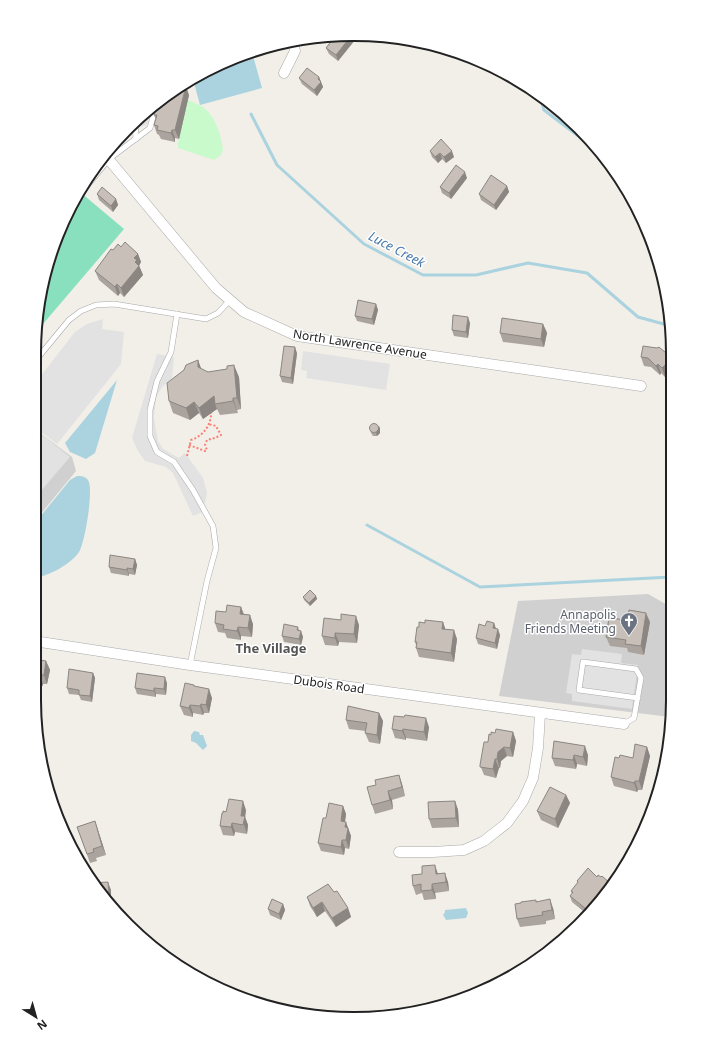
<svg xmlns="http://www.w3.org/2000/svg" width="707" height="1053" viewBox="0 0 707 1053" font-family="'Noto Sans',sans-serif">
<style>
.religious{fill:#d0d0d0}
.park{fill:#c8facc}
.pitch{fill:#88e0be}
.parking{fill:#e2e2e2}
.water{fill:#aad3df}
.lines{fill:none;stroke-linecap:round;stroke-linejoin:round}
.stream{stroke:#aad3df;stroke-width:3}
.lane-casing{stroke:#a9a9a9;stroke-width:6}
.street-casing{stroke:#a9a9a9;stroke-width:11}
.path{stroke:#fa8072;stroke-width:2;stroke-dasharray:2 2;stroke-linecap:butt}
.lane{stroke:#fff;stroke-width:5}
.street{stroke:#fff;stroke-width:10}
.wall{fill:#aba49e}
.shaded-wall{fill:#8b8681}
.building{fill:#c7bfb8;stroke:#8b8681}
.labels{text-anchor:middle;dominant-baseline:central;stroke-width:3;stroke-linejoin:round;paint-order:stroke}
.street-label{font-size:12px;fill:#222;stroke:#fff}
.worship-label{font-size:12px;fill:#5b616d;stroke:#fff;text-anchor:end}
.water-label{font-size:13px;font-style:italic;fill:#4a7aab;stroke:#fff}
.neighbourhood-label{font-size:13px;font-weight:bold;fill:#555;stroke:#fff}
.rim{fill:none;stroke:#222;stroke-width:2}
</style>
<rect width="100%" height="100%" fill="#f2efe9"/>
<g class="religious">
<path d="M 36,430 L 72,457 L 76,471 L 35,521 Z"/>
<path d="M 648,594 L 671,607 L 670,717 L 499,696 L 518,601 Z"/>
</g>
<path class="park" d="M 188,100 C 193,102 198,104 203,107 C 216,117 221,135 223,150 L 220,156 L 214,160 L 178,148 L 178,143 Z"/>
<path class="pitch" d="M 80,192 L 124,229 L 37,331 L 37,312 L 67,212 Z"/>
<g class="parking">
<path d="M 148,111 L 149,124 L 125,132 Z"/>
<path d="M 103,319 L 102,329 L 124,332 L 121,364 L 57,444 L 36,428 L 36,382 L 75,332 L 87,324 Z"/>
<path d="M 303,351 L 390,364 L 386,390 L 306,378 L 307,371 L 301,370 Z"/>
<path d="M 157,354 L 174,357 L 172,378 L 162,387 L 156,398 L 154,418 L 158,441 L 163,449 L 179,458 L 185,453 L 203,478 L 207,493 L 205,503 L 202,506 L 205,511 L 193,516 L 173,473 L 166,467 L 145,461 L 138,451 L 132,438 Z"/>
<path d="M 36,430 L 70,457 L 35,498 Z"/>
<path d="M 582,649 L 622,654 L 621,663 L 638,665 L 632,709 L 572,701 L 572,694 L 566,693 L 572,654 L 581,655 Z"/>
</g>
<g class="water">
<path d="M 252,52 L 262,88 L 200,105 L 193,79 L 212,67 Z"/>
<path d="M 117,380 L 95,453 L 86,459 L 70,452 L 65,443 Z"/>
<path d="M 77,476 C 81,476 85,476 88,480 C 94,489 85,542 79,552 C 72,563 48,577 35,577 L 35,523 L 70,480 Z"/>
<path d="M 194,731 L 199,732 L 200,735 L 203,735 L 207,746 L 203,750 L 196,743 L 191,741 L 191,735 Z"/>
<path d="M 466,908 L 468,913 L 466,918 L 446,920 L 445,918 L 443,915 L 445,912 L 445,910 Z"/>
</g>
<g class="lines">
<g class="stream">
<path d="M 540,96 L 544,110 L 602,154"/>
<path d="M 251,114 L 277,165 L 364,244 L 423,275 L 476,275 L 528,263 L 587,273 L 638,317 L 671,326"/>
<path d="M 367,525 L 480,587 L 671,577"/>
</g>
<g class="lane-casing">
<g id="lane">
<path d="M 135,122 L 136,139"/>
<path d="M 86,187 L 109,159 L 150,128 L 155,110"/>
<path d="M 177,314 L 171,352 L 157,381 L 150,410 L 150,436 L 157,452 L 174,462 L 193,490 L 213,526 L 216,548 L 207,581 L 190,665"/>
<path d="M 36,360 L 69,320 L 81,311 L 96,305 L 114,304 L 206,319 L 218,313 L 230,300"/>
<path d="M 624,724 L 634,718 L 641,678 L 636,669 L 583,662 L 579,690 L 638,698"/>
</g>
</g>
<g class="street-casing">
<g id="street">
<path d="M 284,73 L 295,51 L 293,41"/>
<path d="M 105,155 L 216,288 L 244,312 L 297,336 L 641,386"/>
<path d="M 34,641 L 190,665 L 624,724"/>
<path d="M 399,852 L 433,852 L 464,850 L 484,841 L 507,823 L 523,801 L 533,778 L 538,748 L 540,714"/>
</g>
</g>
<g class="path">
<path d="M 189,445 L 205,451 L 207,450 L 205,445 L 207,440 L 215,438 L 221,435 L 216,426 L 208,424"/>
<path d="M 187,456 L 191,440 C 203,436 212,425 211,411"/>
</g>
<use href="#lane" class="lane"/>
<use href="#street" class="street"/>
</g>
<g class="wall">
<path d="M 336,35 L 353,35 L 355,40 L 338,61 L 329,54 L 326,48 Z"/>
<path d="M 319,77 L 323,87 L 317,96 L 302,84 L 299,78 Z"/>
<path d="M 189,95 L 179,139 L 175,138 L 175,142 L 161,139 L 159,135 L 157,134 L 154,125 L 156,120 L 154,115 Z"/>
<path d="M 430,151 L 454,157 L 446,163 L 442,159 L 438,163 L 432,157 Z"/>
<path d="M 467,178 L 451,199 L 442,193 L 440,187 Z"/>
<path d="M 507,186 L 509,192 L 496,210 L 481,200 L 479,194 Z"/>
<path d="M 97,194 L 116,199 L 118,205 L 113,212 L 99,200 Z"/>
<path d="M 121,247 L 138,254 L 141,262 L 139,265 L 143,275 L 124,297 L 120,293 L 118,296 L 99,280 L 95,271 L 113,250 Z"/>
<path d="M 376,304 L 378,310 L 374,325 L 357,321 L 355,316 Z"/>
<path d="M 470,323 L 468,338 L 454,336 L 452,330 Z"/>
<path d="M 543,324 L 547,333 L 544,347 L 503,342 L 500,333 Z"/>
<path d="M 297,353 L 293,384 L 282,382 L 280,376 Z"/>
<path d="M 641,357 L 672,358 L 672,377 L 668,374 L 665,377 L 661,373 L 660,375 L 651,367 L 644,366 Z"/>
<path d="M 198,360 L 201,369 L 208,372 L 239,377 L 241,409 L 237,410 L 238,413 L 220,415 L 217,409 L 203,419 L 199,413 L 190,420 L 173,413 L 169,401 L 184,370 Z"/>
<path d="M 379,426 L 380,429 L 380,433 L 377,436 L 373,436 L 371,433 L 370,430 Z"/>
<path d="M 135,559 L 137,565 L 135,575 L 129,574 L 129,576 L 111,573 L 109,567 Z"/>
<path d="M 316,596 L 317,599 L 310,606 L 304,600 L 303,597 Z"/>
<path d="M 241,607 L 244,614 L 253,624 L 252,637 L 241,636 L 241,640 L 227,638 L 225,633 L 218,632 L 215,623 L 226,612 Z"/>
<path d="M 627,620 L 650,622 L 644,655 L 628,652 L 627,648 L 610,646 L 606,637 Z"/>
<path d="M 443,622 L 445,629 L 457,639 L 454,662 L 419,657 L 416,648 L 416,645 L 415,642 L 419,627 L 425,623 Z"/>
<path d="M 494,623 L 496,629 L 500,635 L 497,649 L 478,644 L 476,638 L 485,626 Z"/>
<path d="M 359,625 L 357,643 L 339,642 L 338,646 L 325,645 L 322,636 Z"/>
<path d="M 298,627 L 299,630 L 301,631 L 303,637 L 301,645 L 284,642 L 282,636 Z"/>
<path d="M 34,658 L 41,660 L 46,661 L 50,670 L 47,684 L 43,684 L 43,686 L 34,685 Z"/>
<path d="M 93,673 L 95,678 L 92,702 L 81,700 L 79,695 L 69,694 L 67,688 Z"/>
<path d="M 167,683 L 166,695 L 156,694 L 156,697 L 137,694 L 135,688 Z"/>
<path d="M 195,687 L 212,698 L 209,713 L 204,713 L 203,715 L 193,713 L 193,717 L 184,715 L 180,706 Z"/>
<path d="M 379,713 L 383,721 L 380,744 L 369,742 L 365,733 L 366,731 L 349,729 L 346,720 Z"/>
<path d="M 429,727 L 427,741 L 406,738 L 406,740 L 395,738 L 392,729 Z"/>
<path d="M 513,732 L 516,741 L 513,757 L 507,756 L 501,761 L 500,768 L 499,768 L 496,778 L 484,775 L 480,765 L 491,735 L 495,733 Z"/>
<path d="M 554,741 L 588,755 L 587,766 L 577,764 L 576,769 L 555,766 L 552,758 Z"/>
<path d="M 647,747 L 650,756 L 642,790 L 638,790 L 637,792 L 614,786 L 611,777 L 619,758 L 633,758 Z"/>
<path d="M 399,775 L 402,784 L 405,796 L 392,800 L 393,809 L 375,814 L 372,805 L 376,785 Z"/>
<path d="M 566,795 L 570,803 L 558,828 L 541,820 L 537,811 Z"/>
<path d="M 455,801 L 458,810 L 459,827 L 432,828 L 429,819 Z"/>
<path d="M 343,806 L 346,814 L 345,821 L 351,836 L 349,849 L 345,848 L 344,855 L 321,851 L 318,843 L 326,818 Z"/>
<path d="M 246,810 L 245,817 L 248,825 L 247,834 L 235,832 L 234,836 L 223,835 L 220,826 L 226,812 Z"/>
<path d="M 95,821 L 106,855 L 96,858 L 97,861 L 90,863 L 77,827 Z"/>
<path d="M 438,873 L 448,882 L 449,891 L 435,893 L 436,899 L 424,900 L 422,893 L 416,895 L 413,886 Z"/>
<path d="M 597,877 L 601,877 L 610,883 L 611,885 L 594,910 L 588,915 L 572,902 L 570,896 L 572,894 L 571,891 L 578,883 L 577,881 Z"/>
<path d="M 334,892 L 348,908 L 351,917 L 336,927 L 325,911 L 317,917 L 310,906 L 307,897 Z"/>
<path d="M 536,902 L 553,908 L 555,919 L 546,921 L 546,924 L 520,927 L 517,919 Z"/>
<path d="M 283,904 L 285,910 L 281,920 L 270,915 L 268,909 Z"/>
</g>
<g class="shaded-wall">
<path d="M 352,35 L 353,35 L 355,40 L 338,61 L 336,55 Z"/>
<path d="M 319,77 L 323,87 L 317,96 L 314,90 L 318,79 Z"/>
<path d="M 186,86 L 189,95 L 179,139 L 175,130 Z"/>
<path d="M 172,130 L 175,138 L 175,142 L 171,133 Z"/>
<path d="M 452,151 L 454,157 L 446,163 L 444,157 Z"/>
<path d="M 440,153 L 442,159 L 438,163 L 435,157 Z"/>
<path d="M 465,172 L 467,178 L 451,199 L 449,193 Z"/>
<path d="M 507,186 L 509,192 L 496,210 L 494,205 Z"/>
<path d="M 116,199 L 118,205 L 113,212 L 111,206 Z"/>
<path d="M 138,254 L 141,262 L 139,266 L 143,275 L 124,297 L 121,288 L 135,262 L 134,258 Z"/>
<path d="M 117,284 L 120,293 L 118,296 L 115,287 Z"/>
<path d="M 376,304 L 378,310 L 374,325 L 372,319 Z"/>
<path d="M 468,317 L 470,323 L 468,338 L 466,332 Z"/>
<path d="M 543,324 L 547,333 L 544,347 L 541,339 Z"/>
<path d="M 295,347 L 297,353 L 293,384 L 291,378 Z"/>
<path d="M 198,360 L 202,371 L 198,367 Z"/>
<path d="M 658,364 L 661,373 L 660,375 L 656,366 Z"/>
<path d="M 234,365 L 239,377 L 241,409 L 237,398 Z"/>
<path d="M 665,365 L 668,374 L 665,377 L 662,368 Z"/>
<path d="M 214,396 L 215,404 L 217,409 L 203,419 L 199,408 Z"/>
<path d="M 233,398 L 238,413 L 233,401 Z"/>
<path d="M 194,402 L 199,413 L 190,420 L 186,408 Z"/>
<path d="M 379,426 L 380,429 L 380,433 L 377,436 L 376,433 Z"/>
<path d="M 135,559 L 137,565 L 135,575 L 133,569 Z"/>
<path d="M 127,568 L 129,574 L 129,576 L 127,570 Z"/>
<path d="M 316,596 L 317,599 L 310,606 L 309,603 Z"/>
<path d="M 241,607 L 244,616 L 240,614 Z"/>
<path d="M 646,613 L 650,622 L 644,655 L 641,646 Z"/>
<path d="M 250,615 L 253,624 L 252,637 L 248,628 Z"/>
<path d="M 356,616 L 359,625 L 357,643 L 354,634 Z"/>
<path d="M 443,622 L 446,631 L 442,629 Z"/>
<path d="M 494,623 L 496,629 L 493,628 Z"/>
<path d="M 238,627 L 241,636 L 241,640 L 237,631 Z"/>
<path d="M 498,629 L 500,635 L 497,649 L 495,643 Z"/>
<path d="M 454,630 L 457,639 L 454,662 L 451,653 Z"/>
<path d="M 301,631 L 303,637 L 301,645 L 299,639 Z"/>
<path d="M 335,633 L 339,642 L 338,646 L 335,638 Z"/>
<path d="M 46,661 L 50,670 L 47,684 L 44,675 Z"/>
<path d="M 93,673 L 95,678 L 92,702 L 90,696 Z"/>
<path d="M 40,675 L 43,684 L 43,686 L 39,678 Z"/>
<path d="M 165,677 L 167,683 L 166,695 L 164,689 Z"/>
<path d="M 154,688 L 156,694 L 156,697 L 154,691 Z"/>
<path d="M 209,689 L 212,698 L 209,713 L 206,705 Z"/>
<path d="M 201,704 L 204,713 L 203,715 L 200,706 Z"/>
<path d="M 190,705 L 193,713 L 193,717 L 189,708 Z"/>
<path d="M 379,713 L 383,721 L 380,744 L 377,735 Z"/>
<path d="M 426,718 L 429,727 L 427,741 L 424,732 Z"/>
<path d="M 403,729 L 406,738 L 406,740 L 402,731 Z"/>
<path d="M 513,732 L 516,741 L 513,757 L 510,748 Z"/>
<path d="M 585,746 L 588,755 L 587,766 L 583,757 Z"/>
<path d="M 504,747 L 507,756 L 501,761 L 500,768 L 497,759 L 498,752 Z"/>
<path d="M 647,747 L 650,756 L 642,790 L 639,781 Z"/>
<path d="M 574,755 L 577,764 L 576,769 L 573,760 Z"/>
<path d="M 495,759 L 499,768 L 496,778 L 493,769 Z"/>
<path d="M 399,775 L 402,784 L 405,796 L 402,787 Z"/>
<path d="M 635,781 L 638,790 L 637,792 L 634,783 Z"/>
<path d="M 388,791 L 392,800 L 393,809 L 390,800 Z"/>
<path d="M 566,795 L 570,803 L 558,828 L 555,819 Z"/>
<path d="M 243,801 L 246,810 L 245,817 L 248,825 L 247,834 L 241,816 Z"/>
<path d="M 455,801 L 458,810 L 459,827 L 456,818 Z"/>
<path d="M 343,806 L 346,814 L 344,829 L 341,821 Z"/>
<path d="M 95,821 L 98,830 L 106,855 L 102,846 Z"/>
<path d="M 346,822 L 351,836 L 349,849 L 346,840 L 345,827 Z"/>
<path d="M 232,823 L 235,832 L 234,836 L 231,827 Z"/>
<path d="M 342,840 L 345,848 L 344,855 L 341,847 Z"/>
<path d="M 435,865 L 438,874 L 436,874 Z"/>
<path d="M 445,873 L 448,882 L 449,891 L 446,882 Z"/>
<path d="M 108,882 L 111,890 L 111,896 L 114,905 L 111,902 L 109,894 Z"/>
<path d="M 610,883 L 611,885 L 596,907 L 594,902 Z"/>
<path d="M 432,884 L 435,893 L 436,899 L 432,890 Z"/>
<path d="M 550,899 L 553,908 L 555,919 L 552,910 Z"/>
<path d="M 322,902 L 325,911 L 317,917 L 313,908 Z"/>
<path d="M 283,904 L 285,910 L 281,920 L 279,914 Z"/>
<path d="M 348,908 L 351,917 L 336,927 L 332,918 Z"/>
</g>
<g class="building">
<path d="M 336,35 L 352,35 L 336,55 L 326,48 Z"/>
<path d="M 307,68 L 319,77 L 318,79 L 321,82 L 314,90 L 299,78 Z"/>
<path d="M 183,85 L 186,86 L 175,130 L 172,130 L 171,133 L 157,130 L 158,126 L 154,125 L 157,115 L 154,115 L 157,102 L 159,100 Z"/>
<path d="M 441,139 L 452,151 L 444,157 L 440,153 L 435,157 L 430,151 Z"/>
<path d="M 456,165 L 465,172 L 449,193 L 440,187 Z"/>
<path d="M 491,175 L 507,186 L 494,205 L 479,194 Z"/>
<path d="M 102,187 L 116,199 L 111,206 L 97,194 Z"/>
<path d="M 125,242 L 138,254 L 134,258 L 137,260 L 135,262 L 139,266 L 121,288 L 117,284 L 115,287 L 95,271 L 111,249 L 113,250 L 118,244 L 121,247 Z"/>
<path d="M 358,300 L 376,304 L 372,319 L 355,316 Z"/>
<path d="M 453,315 L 468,317 L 466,332 L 452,330 Z"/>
<path d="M 502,318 L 543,324 L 541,339 L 500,333 Z"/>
<path d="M 284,346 L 295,347 L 291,378 L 280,376 Z"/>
<path d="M 643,346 L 657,348 L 659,347 L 672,358 L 672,367 L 671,369 L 665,365 L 662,368 L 658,364 L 656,366 L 648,358 L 641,357 Z"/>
<path d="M 198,360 L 198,367 L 208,372 L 227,369 L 227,366 L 234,365 L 237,398 L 233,398 L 233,401 L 215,404 L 214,396 L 199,408 L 194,402 L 186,408 L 169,401 L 167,383 L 184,370 L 186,365 Z"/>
<circle cx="374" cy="428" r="4.5"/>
<path d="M 110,555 L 135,559 L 133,569 L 127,568 L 127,570 L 109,567 Z"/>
<path d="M 310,590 L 316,596 L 309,603 L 303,597 Z"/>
<path d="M 227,605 L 241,607 L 240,614 L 250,615 L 248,628 L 238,627 L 237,631 L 223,629 L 224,625 L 215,623 L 216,611 L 226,612 Z"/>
<path d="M 629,610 L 646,613 L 641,646 L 625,644 L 626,640 L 606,637 L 609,618 L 627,620 Z"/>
<path d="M 341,614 L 356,616 L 354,634 L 335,633 L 335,638 L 322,636 L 324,618 L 341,620 Z"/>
<path d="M 425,620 L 443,622 L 442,629 L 454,630 L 451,653 L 416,648 L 417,642 L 415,642 L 417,627 L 419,627 L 419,622 L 425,623 Z"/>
<path d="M 487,621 L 494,623 L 493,628 L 498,629 L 495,643 L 476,638 L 479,624 L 485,626 Z"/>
<path d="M 284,624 L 298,627 L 297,630 L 301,631 L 299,639 L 282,636 Z"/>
<path d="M 34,658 L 40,659 L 40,660 L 46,661 L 44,675 L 40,675 L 39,678 L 34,677 Z"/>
<path d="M 69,669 L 93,673 L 90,696 L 79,695 L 79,690 L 67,688 Z"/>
<path d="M 137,673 L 165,677 L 164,689 L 154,688 L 154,691 L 135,688 Z"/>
<path d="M 185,683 L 194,685 L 194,686 L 209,689 L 206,705 L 201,704 L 200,706 L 190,705 L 189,708 L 180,706 Z"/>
<path d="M 348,706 L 379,713 L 377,735 L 365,733 L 367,723 L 346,720 Z"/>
<path d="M 405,715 L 426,718 L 424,732 L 403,729 L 402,731 L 392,729 L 394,716 L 404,717 Z"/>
<path d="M 496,729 L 513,732 L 510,748 L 504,747 L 498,752 L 497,759 L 495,759 L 493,769 L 480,767 L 480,765 L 484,742 L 488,742 L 489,734 L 491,735 L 491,732 L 495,733 Z"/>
<path d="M 554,741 L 585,746 L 583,757 L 574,755 L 573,760 L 552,758 Z"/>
<path d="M 635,744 L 647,747 L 639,781 L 635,781 L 634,783 L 611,777 L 615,757 L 619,758 L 620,755 L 633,758 Z"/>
<path d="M 399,775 L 402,787 L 388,791 L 390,800 L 372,805 L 367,787 L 376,785 L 375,780 Z"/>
<path d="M 550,787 L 566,795 L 555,819 L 537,811 Z"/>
<path d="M 229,799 L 243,801 L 241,816 L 245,816 L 243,825 L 232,823 L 231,827 L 220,826 L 222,813 L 223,813 L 223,811 L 226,812 Z"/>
<path d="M 455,801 L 456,818 L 429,819 L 428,802 Z"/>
<path d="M 329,803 L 343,806 L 341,821 L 346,822 L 345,827 L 348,828 L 346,840 L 342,840 L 341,847 L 318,843 L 323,818 L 326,818 Z"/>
<path d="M 95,821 L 102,846 L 93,849 L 94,852 L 87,854 L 77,827 Z"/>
<path d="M 435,865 L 436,874 L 445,873 L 446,882 L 432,884 L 432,890 L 421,891 L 421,884 L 413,886 L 412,875 L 422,874 L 422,866 Z"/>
<path d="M 588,868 L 597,877 L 598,875 L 601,877 L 602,876 L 610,883 L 594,902 L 597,905 L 594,910 L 591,913 L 570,896 L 573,892 L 571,891 L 578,882 L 577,881 Z"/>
<path d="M 108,882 L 109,894 L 110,894 L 111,902 L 93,883 Z"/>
<path d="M 328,884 L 334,892 L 337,891 L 348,908 L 332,918 L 322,902 L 313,908 L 307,897 Z"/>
<path d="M 272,899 L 283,904 L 279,914 L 268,909 Z"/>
<path d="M 550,899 L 552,910 L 542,912 L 543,915 L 517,919 L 515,904 L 521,903 L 521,902 L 536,900 L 536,902 Z"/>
</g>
<defs>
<g id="church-pin" transform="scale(0.9)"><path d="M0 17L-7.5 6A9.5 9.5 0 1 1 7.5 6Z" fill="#6b7280" stroke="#fff"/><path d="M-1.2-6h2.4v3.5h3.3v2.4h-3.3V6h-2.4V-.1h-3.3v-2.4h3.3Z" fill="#fff"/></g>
</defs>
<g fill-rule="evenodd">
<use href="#church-pin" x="629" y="621"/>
</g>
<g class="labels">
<g class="street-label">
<text transform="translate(360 344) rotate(9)">North Lawrence Avenue</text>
<text transform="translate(329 684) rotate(8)">Dubois Road</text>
</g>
<g class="worship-label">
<text x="616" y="614">Annapolis<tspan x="616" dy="14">Friends Meeting</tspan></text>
</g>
<g class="water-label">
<text transform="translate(397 249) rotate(28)">Luce Creek</text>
</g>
<g class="neighbourhood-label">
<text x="271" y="648">The Village</text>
</g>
</g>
<path d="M0 0H707V1053H0ZM353 41H354A312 312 0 0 1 666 353V700A312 312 0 0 1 354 1012H353A312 312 0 0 1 41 700V353A312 312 0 0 1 353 41Z" fill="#fff" fill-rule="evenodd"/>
<path class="rim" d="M353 41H354A312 312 0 0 1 666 353V700A312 312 0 0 1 354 1012H353A312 312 0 0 1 41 700V353A312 312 0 0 1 353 41Z"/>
<g transform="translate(36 1017) rotate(143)" stroke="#ffffff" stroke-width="3" paint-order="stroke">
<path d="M0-3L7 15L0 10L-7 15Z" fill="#222222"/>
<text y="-6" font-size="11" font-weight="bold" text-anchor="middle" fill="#222222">N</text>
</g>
</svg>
